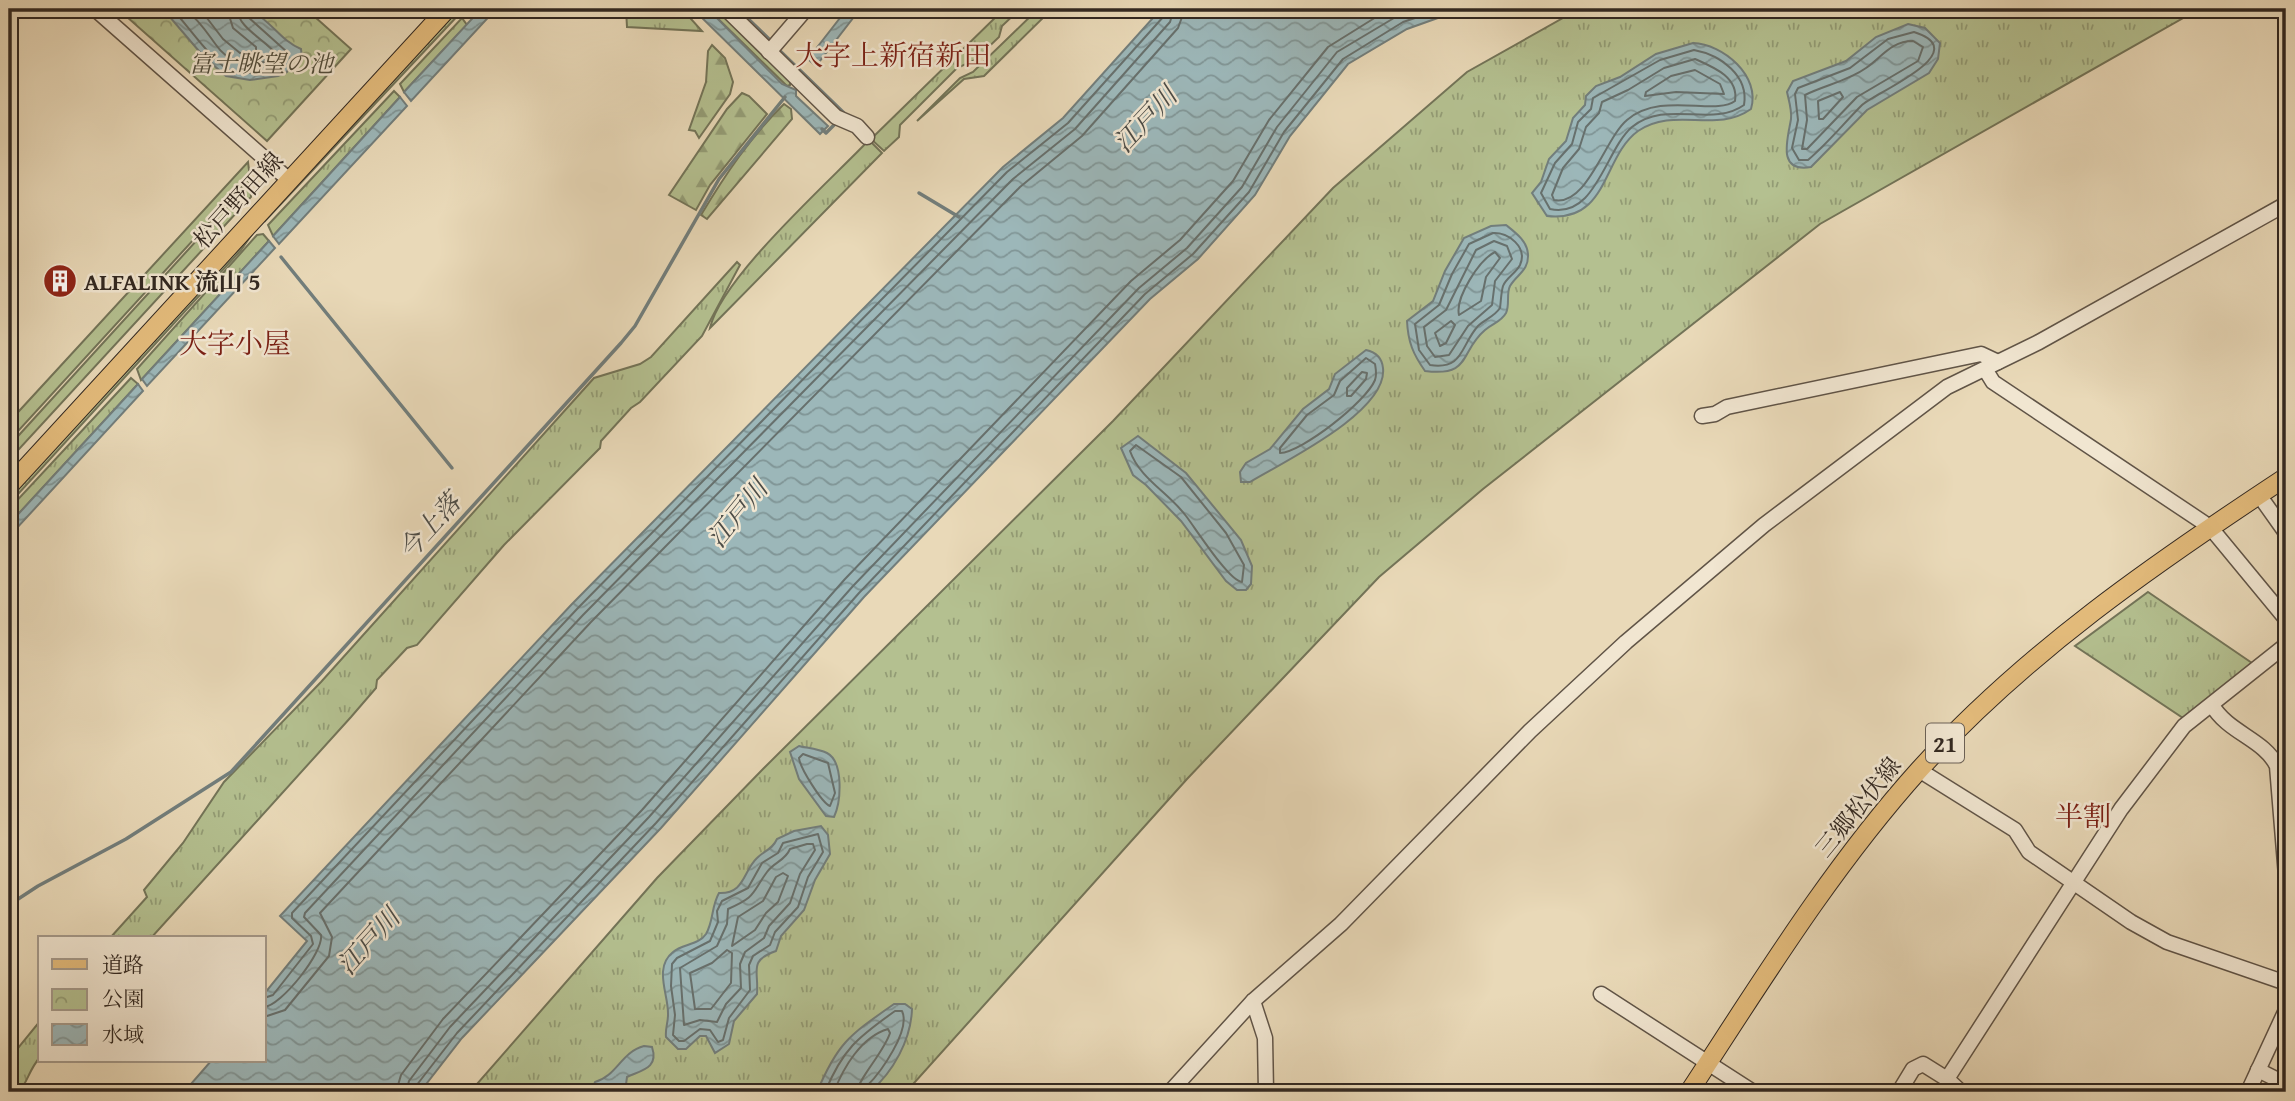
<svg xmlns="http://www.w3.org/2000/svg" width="2295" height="1101" viewBox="0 0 2295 1101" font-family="'Gentium Book Plus','Noto Serif JP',serif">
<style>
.grass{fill:url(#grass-tufts);stroke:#737458;stroke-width:2}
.forest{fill:url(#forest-firs);stroke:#737458;stroke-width:2}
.park{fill:url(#park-crowns);stroke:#737458;stroke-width:2}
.garden{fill:#b4c090;stroke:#737458;stroke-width:2}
.water{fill:url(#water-waves);stroke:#727e7c;stroke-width:2}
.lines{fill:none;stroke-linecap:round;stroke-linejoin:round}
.shore{stroke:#67706d;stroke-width:2}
.stream{stroke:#727e7c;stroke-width:3.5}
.minor-casing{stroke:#605447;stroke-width:17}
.major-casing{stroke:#322821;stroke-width:20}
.minor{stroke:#f1e6d1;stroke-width:14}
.major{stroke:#e4bc7c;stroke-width:18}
.labels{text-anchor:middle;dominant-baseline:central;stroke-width:5;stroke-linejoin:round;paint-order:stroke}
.shield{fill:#f1e6d1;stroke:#6b6156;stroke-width:2}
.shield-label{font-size:23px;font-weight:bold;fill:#322821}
.park-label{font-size:24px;font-style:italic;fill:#524e3d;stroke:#f1e6d1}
.street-label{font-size:24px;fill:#322821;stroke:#f1e6d1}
.poi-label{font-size:24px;font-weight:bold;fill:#322821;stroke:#f1e6d1;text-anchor:start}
.water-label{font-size:26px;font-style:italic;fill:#4c4c47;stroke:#f1e6d1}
.quarter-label{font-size:28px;fill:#7a1f14;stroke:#f1e6d1}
</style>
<defs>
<pattern id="grass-tufts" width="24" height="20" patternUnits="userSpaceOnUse" patternTransform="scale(1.75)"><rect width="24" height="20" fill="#b4c090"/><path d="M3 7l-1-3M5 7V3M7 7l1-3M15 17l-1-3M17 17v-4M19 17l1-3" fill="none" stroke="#939c75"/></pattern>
<pattern id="forest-firs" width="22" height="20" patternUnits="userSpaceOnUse" patternTransform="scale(1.75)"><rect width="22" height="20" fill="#b4c090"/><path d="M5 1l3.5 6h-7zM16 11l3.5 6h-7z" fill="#939c75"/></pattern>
<pattern id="park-crowns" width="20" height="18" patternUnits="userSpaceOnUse" patternTransform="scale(1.75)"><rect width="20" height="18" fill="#b4c090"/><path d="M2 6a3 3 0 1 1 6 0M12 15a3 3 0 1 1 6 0" fill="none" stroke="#939c75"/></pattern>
<pattern id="water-waves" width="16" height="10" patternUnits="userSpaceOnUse" patternTransform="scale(1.75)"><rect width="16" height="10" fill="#9cb7b9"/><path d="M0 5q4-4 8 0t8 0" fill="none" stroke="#809596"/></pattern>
</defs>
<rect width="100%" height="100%" fill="#e9d9b8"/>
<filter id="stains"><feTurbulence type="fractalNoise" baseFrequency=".00286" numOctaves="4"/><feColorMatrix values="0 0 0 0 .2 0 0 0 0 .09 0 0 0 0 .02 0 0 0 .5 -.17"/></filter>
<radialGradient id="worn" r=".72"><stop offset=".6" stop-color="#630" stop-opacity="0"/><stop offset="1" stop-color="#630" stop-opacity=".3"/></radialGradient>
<g class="grass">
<path d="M 459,9 L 464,9 L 265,221 L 264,219 Z"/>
<path d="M 626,9 L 682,9 L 702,31 L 627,27 Z"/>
<path d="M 708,9 L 722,9 L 790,82 L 790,85 L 787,86 Z"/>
<path d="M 1004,9 L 1020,9 L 1002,26 L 999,37 L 975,60 L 957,68 L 900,125 L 899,137 L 884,151 L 871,139 Z"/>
<path d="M 1038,9 L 1052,9 L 984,76 L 964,79 L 917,121 L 960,78 L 973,72 Z"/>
<path d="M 1579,9 L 2199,9 L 1820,224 L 1483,489 L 1379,577 L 1187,779 L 906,1092 L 470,1092 L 657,878 L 763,769 L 1113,421 L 1333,188 L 1467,72 Z"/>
<path d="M 462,18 L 467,25 L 404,92 L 400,84 Z"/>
<path d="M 394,91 L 400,97 L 273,236 L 268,225 Z"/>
<path d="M 869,140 L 882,153 L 710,328 C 721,278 829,182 869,140 Z"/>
<path d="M 255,230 L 241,250 L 9,504 L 9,497 Z"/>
<path d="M 263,234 L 269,241 L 141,380 L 137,369 L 257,235 Z"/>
<path d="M 737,262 L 740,265 L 702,336 L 640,402 L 631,408 L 601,441 L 600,448 L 504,545 L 417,645 L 407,648 L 377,680 L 376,688 L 351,717 L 151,938 L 110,938 L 147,897 L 144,890 L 183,843 L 224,782 L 321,682 L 594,378 L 640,364 L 651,357 Z"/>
<path d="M 131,378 L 138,384 L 11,522 L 9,509 Z"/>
<path d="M 2148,592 L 2252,663 L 2183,718 L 2075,646 Z"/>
<path d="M 40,1021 L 40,1057 C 29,1070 28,1081 19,1092 L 9,1092 L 9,1059 Z"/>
</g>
<g class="forest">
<path d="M 712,45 L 725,58 L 733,82 L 730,94 L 699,138 L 695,131 L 689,130 L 706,82 L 708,51 Z"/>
<path d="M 742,93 L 749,96 L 767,114 L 710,185 L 696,210 L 669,195 L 727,109 Z"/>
<path d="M 784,104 L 791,109 L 792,119 L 707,219 L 701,215 C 725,175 751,136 784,104 Z"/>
</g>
<path class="park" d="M 118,9 L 306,9 L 351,49 L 267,141 Z"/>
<g class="garden">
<path d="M 248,162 L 250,178 L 9,441 L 9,422 Z"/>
<path d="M 250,182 L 251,197 L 9,460 L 9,446 Z"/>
</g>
<g class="water">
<path d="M 163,9 C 184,9 239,3 255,13 C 272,23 283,42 301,49 L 302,58 L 292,60 L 287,72 L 278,76 L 250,80 L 226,76 L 204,57 Z"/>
<path d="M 481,9 L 496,9 L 411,101 L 404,92 Z"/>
<path d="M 693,9 L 708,9 L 782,84 L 796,90 L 796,96 L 828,126 L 820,134 Z"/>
<path d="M 847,9 L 860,9 L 816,66 L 808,59 Z"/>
<path d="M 1161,9 L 1463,9 L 1407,29 L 1348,64 L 1290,136 L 1255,195 L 1198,259 L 1150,299 L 864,597 L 661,828 L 462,1038 L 420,1092 L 184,1092 L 211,1061 L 264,1061 L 264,994 L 307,941 L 280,916 L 572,604 L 1003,167 L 1063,118 Z"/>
<path d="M 1908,24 L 1925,28 L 1940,43 L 1938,59 L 1929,73 L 1867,110 L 1811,167 C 1776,173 1788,138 1791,119 C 1792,110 1789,101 1787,92 L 1793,81 L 1846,61 L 1876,37 Z"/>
<path d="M 1693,43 C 1723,44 1761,76 1751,109 C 1716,134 1675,106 1638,131 C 1602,157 1609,223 1547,216 L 1532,193 L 1541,182 L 1549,159 L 1566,141 L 1573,118 L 1585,105 L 1586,96 L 1596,86 L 1620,77 L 1656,54 Z"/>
<path d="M 400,97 L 407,106 L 279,244 L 273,236 Z"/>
<path d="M 1506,225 C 1516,233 1527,241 1528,254 C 1529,271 1517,274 1510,286 C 1506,294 1510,305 1506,313 C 1501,322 1493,323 1485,330 C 1459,352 1472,377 1425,371 C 1413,354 1408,342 1407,321 L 1433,301 L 1445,271 L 1464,238 L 1491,226 Z"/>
<path d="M 269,241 L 275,248 L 147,386 L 142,379 Z"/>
<path d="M 1366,350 C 1375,352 1382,358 1383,368 C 1388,412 1283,462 1250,482 L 1241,482 L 1240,472 L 1246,463 L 1270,449 L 1303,409 L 1329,389 L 1335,374 Z"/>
<path d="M 138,384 L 143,391 L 16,529 L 11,522 Z"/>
<path d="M 1138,436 L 1186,473 L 1241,540 L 1252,566 L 1251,584 L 1246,590 L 1237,590 L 1226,581 L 1181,521 L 1146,485 L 1133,475 L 1121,448 Z"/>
<path d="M 799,746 C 808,748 819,749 827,753 C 844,762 841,802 834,817 L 826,816 L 799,779 L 790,752 Z"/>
<path d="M 821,826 L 828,835 L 830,854 L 815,880 L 804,910 L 781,936 L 776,951 C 748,961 759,970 757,994 L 734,1021 L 729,1044 L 715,1053 L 706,1036 L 700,1036 L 686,1049 L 678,1049 L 666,1037 C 665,1029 668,1023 668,1015 C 669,995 653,968 673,952 C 682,944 699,945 706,934 C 714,920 711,907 719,893 C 745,894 743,871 757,858 C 765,850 772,850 777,839 L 794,831 Z"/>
<path d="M 894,1004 L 905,1004 L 912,1009 C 911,1040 893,1072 870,1092 L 817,1092 C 838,1042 850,1035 894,1004 Z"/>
<path d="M 644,1046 L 652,1047 C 659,1068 642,1070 627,1077 L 625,1092 L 591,1092 L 595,1082 C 617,1076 621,1052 644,1046 Z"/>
</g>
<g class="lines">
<g class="shore">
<path d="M 172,9 C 188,25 213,64 233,72 C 244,75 256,72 266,71 C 281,69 285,65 287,52 L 248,17 L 246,9"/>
<path d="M 185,9 C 223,39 213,74 275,60 L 277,55 C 266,40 238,28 237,9"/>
<path d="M 200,9 L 223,39 L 240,53 L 256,52 L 256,47 L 233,28 L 227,9"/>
<path d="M 1914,32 C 1977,52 1874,93 1862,105 C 1844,123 1828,143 1808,160 L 1799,160 L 1792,148 L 1798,120 L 1795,94 L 1798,88 L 1850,68 L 1888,39 Z"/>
<path d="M 1913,41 L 1923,47 L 1918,61 L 1857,97 L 1807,149 L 1802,149 L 1807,120 L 1805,95 C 1825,85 1848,81 1866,68 C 1882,57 1891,41 1913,41 Z"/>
<path d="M 1694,50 C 1721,55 1749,76 1744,105 C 1712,128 1666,99 1632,127 C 1605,150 1596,219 1550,209 L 1541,193 L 1555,163 L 1572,144 L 1578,122 L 1591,109 L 1593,98 L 1660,60 Z"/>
<path d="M 1695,59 C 1713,67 1739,77 1735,101 C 1715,116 1661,91 1627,120 C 1605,138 1587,207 1554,200 L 1552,195 L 1563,168 L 1579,149 L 1586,127 L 1599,113 L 1602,102 L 1628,90 L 1664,68 Z"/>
<path d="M 1695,70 L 1720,84 L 1724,94 L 1676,92 L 1645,96 L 1646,92 L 1671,76 Z"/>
<path d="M 1840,92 L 1843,97 L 1823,119 L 1819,119 L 1818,101 Z"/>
<path d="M 1493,233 C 1508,232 1528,247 1520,265 C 1516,273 1506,278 1503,286 C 1501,293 1501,301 1500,308 C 1494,317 1485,319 1478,326 C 1460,346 1464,370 1430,365 L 1419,350 L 1415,324 L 1439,305 L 1452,274 L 1469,244 Z"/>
<path d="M 1494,241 L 1507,246 L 1512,259 L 1495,281 L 1492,305 L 1468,326 L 1449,355 L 1435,357 L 1427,346 L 1424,327 L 1446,310 L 1476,250 Z"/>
<path d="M 1495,252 L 1500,258 L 1486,277 L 1481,301 L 1459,315 C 1455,298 1479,260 1495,252 Z"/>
<path d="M 1451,321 L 1455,325 L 1446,343 L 1440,346 L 1435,333 Z"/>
<path d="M 1366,358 L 1375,364 C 1376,370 1377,374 1375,380 C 1366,402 1302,452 1280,453 L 1280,448 L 1307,415 L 1334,395 L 1340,381 Z"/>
<path d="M 1362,372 L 1367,373 L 1366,379 L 1351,396 L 1347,396 L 1347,388 Z"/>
<path d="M 1136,445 L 1181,477 L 1226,533 L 1244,565 L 1242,582 C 1229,581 1196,529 1186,516 C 1168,492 1140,479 1130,451 Z"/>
<path d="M 803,754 L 828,763 L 835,793 L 830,806 C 822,803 800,768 799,758 Z"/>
<path d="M 818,834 L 823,852 L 808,877 L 798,907 L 775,932 L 770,945 L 753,956 L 749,965 L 750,990 L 729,1018 L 723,1040 L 718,1042 L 710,1030 L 700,1029 L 684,1041 L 679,1041 L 673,1035 L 675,1015 L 671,986 L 672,964 L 677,958 L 710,941 L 718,922 L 717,911 L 722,901 L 748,888 L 762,863 L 778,853 L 783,843 Z"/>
<path d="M 807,844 L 813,844 L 815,850 L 800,874 L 790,903 L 769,926 L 764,938 L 745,952 L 740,964 L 741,988 L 726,1004 L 717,1022 L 700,1020 L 684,1025 L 680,968 L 717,946 L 727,924 L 728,909 C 757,896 751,894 767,872 C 774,862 785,861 790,849 Z"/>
<path d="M 783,873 L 788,876 L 778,902 L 766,913 L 755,930 L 732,946 L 738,917 L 763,901 L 776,877 Z"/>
<path d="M 727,950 L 732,953 L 731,983 L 711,1009 L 695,1009 L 690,973 L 712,963 Z"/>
<path d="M 264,998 L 273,995 L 313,944 L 311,936 L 292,918 L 292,913 L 577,609 L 1007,172 L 1068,123 L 1164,16 L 1165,9"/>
<path d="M 264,1007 C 281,1006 324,952 321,935 L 304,917 L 305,913 L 583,615 L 1013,179 L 1075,129 L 1170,22 L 1174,9"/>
<path d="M 264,1017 L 285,1010 L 329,956 L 332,937 L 320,913 L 591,622 L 1020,187 L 1082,136 L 1178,28 L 1185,9"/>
<path d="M 396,1092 L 401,1075 L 443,1019 L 642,810 L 845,579 L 1131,281 L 1180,240 L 1233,181 L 1269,120 L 1328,47 L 1389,9"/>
<path d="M 406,1092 L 409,1081 L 450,1027 L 649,817 L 853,586 L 1139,288 L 1187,248 L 1242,187 L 1277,127 L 1337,52 L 1399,15 L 1416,9"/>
<path d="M 415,1092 L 416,1086 L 457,1033 L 656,823 L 859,593 L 1145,294 L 1193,254 L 1249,192 L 1284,132 L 1343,59 L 1403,22 L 1442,9"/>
<path d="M 825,1092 C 843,1049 857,1038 895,1011 L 902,1011 C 911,1030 881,1072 867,1086 L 866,1092"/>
<path d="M 834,1092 C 843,1068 861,1037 888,1029 L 890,1033 C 884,1052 858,1079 857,1092"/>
</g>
<g class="stream">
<path d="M 738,9 L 773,43"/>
<path d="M 778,49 L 845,114"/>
<path d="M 822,129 L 826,133 L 837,122"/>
<path d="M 919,193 L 959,217"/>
<path d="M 281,257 L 452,468"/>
<path d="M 9,905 L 38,886 L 126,839 L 231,772 L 621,343 L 635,326 L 719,179 L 785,97"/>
</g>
<g class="minor-casing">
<g id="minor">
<path d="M 95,9 L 289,180"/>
<path d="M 726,9 L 836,117 L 857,126 L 867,137"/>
<path d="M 769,52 L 806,9"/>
<path d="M 1985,369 L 1993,382 L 2210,527 L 2286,619"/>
<path d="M 1702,416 L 1715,414 L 1727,407 L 1981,354 L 1998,362"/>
<path d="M 2259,495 L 2286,533"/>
<path d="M 2212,705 C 2228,733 2264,739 2277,766 L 2286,876"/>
<path d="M 1919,770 L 2015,830 L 2029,852 L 2131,922 L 2167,942 L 2286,983"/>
<path d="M 1601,994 L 1753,1092"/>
<path d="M 1253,1001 L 1265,1038 L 1266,1092"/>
<path d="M 2258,1070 L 2286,1084"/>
<path d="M 1947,1079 L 2121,809 L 2184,726 L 2286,645"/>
<path d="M 1170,1092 L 1253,1001 L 1341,924 L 1530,731 L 1626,642 L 1764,525 L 1947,387 L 2039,342 L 2286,204"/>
<path d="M 1899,1092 L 1913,1069 L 1923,1064 L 1947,1079 L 1961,1092"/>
<path d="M 2248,1092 L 2286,1010"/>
</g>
</g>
<g class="major-casing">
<g id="major">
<path d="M 9,486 L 447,9"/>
<path d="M 1689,1092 C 1761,982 1831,868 1919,770 C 2026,652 2154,564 2286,477"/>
</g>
</g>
<use href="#minor" class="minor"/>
<use href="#major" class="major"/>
</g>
<defs>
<g id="building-disc" transform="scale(1.75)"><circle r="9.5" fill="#8f2418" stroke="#f1e6d1"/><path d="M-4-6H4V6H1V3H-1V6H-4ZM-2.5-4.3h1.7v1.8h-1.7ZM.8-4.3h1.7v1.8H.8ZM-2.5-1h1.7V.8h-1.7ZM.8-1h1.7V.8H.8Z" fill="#fff"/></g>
</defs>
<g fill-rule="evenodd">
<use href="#building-disc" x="60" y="281"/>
</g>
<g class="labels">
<rect class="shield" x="1926" y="723.5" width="38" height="39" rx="5"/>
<g class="shield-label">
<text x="1945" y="743">21</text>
</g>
<g class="park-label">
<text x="261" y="63">富士眺望の池</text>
</g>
<g class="street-label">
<text transform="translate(238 200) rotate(-48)">松戸野田線</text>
<text transform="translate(1858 807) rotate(-51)">三郷松伏線</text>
</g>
<g class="poi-label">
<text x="84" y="281">ALFALINK 流山 5</text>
</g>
<g class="water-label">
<text transform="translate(1145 119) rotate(-47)">江戸川</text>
<text transform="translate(737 513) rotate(-51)">江戸川</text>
<text transform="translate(429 526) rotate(-48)">今上落</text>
<text transform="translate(368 941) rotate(-48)">江戸川</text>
</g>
<g class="quarter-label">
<text x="893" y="54">大字上新宿新田</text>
<text x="235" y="342">大字小屋</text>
<text x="2083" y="815">半割</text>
</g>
</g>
<rect width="2295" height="1101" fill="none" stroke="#e9d9b8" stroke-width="35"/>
<rect x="10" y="10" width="2274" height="1080" fill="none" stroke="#322821" stroke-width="3.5"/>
<rect x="18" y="18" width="2260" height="1066" fill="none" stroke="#322821" stroke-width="2"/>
<rect x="38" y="936" width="228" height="126" fill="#f1e6d1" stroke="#a59a8b" stroke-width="2"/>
<rect x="52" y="959" width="35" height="10" fill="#e4bc7c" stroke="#a59a8b" stroke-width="2"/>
<text x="102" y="972" font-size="21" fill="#322821">道路</text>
<rect x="52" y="989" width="35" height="21" fill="url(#park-crowns)" stroke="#a59a8b" stroke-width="2"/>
<text x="102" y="1006" font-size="21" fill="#322821">公園</text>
<rect x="52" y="1024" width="35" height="21" fill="url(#water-waves)" stroke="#a59a8b" stroke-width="2"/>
<text x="102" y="1042" font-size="21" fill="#322821">水域</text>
<rect width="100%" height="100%" filter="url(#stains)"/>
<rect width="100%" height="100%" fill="url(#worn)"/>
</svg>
